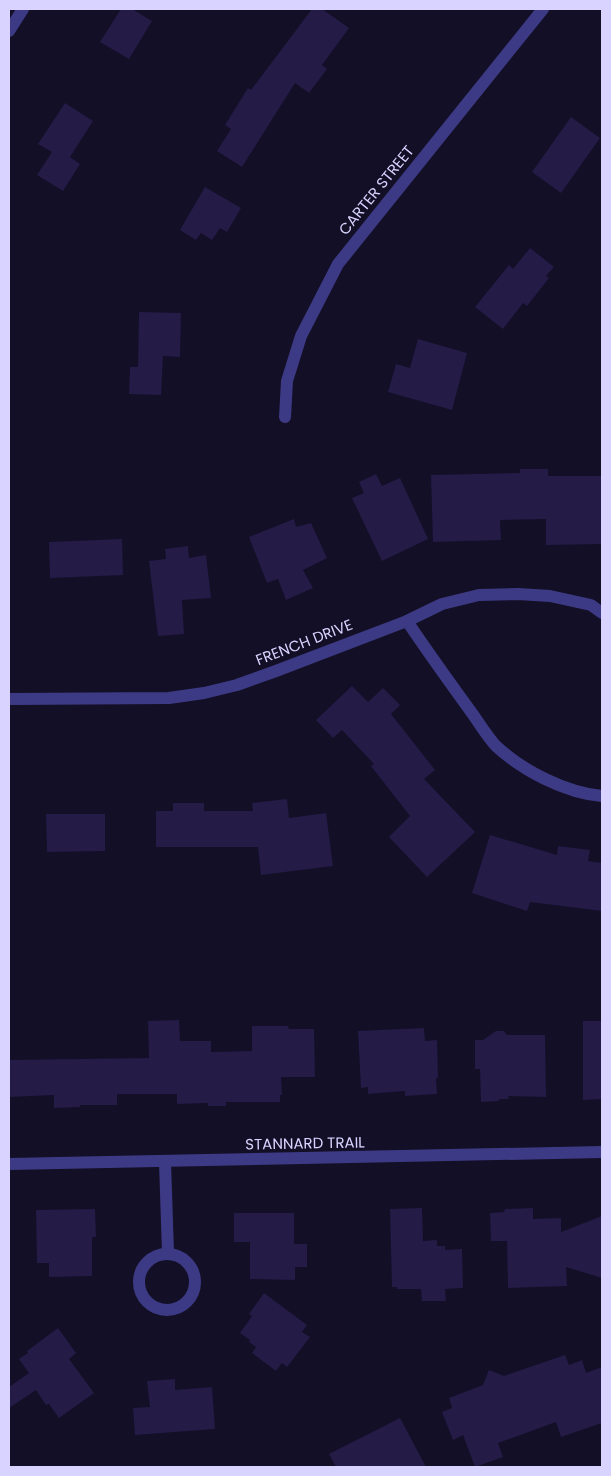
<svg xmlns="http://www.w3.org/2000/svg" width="611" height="1476" viewBox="0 0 611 1476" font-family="Poppins,sans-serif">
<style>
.building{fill:#241b47}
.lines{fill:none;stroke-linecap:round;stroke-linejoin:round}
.street{stroke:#3d3a85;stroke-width:12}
.labels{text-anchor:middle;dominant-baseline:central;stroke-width:4;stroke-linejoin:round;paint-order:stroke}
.street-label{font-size:15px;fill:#d9d4ff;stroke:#130f26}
</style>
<rect width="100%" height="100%" fill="#130f26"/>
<g class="building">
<path d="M 121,9 L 132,9 L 152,21 L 129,59 L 100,42 Z"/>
<path d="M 312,9 L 322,9 L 349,28 L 322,65 L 327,69 L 309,93 L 295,83 L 242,167 L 217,151 L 231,129 L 225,125 L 248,88 L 251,90 Z"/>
<path d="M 65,103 L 93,121 L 70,157 L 80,164 L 63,191 L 37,175 L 52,152 L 38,144 Z"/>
<path d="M 571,117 L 600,138 L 561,193 L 532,172 Z"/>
<path d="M 205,187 L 241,208 L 227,232 L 220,228 L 212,240 L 201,233 L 196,240 L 180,230 Z"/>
<path d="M 530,248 L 554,267 L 546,276 L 549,278 L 527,306 L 523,303 L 503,329 L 475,307 L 509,265 L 513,269 Z"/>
<path d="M 139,312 L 181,313 L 180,357 L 163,356 L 161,395 L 129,394 L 130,367 L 138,367 Z"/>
<path d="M 418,339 L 467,353 L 452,410 L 388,392 L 396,364 L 410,368 Z"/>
<path d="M 520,469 L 548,469 L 548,476 L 602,476 L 602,544 L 546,545 L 546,519 L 500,520 L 501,540 L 433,542 L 431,475 L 520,473 Z"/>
<path d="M 376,474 L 382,486 L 400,478 L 428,539 L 382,561 L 352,498 L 364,493 L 359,482 Z"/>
<path d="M 294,519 L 296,527 L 311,523 L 327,558 L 303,570 L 313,588 L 286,600 L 278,579 L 267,583 L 249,537 Z"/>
<path d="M 122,539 L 123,575 L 50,578 L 49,542 Z"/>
<path d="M 188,546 L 189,558 L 206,555 L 211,598 L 182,600 L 184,634 L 158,636 L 149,561 L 166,559 L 165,549 Z"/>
<path d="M 352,686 L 368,702 L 383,688 L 400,705 L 391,714 L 435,770 L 424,779 L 475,832 L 427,877 L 389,837 L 410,816 L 371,766 L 374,764 L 342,730 L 333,738 L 316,720 Z"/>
<path d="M 287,799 L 289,818 L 326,813 L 333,866 L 261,875 L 258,847 L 156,847 L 156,811 L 173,811 L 173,803 L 204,803 L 204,811 L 253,811 L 252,803 Z"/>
<path d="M 46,814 L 105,814 L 105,851 L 47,852 Z"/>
<path d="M 490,835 L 557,855 L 558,846 L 590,850 L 588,861 L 602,863 L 602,911 L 530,902 L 527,911 L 472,893 Z"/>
<path d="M 179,1020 L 180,1041 L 211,1041 L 211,1052 L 252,1051 L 252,1026 L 288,1026 L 289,1029 L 314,1029 L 315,1077 L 281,1077 L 282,1095 L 280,1095 L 280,1102 L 226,1102 L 226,1106 L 208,1106 L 208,1103 L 177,1104 L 177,1094 L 117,1094 L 117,1105 L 80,1105 L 80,1107 L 54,1108 L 54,1095 L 9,1097 L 9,1060 L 149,1058 L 148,1021 Z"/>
<path d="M 583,1021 L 602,1021 L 602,1099 L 583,1100 Z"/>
<path d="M 424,1028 L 425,1041 L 437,1040 L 438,1078 L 436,1078 L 437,1094 L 405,1096 L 405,1091 L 368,1094 L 368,1087 L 361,1088 L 358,1031 Z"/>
<path d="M 496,1031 L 504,1031 L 507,1035 L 545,1035 L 546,1097 L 508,1096 L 509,1099 L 499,1099 L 499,1101 L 481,1102 L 480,1069 L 475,1069 L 475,1040 L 483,1040 Z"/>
<path d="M 422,1208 L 423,1241 L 437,1240 L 437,1246 L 445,1246 L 445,1250 L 462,1249 L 463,1288 L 445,1289 L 446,1301 L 422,1301 L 421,1289 L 397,1289 L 397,1287 L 392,1287 L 390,1209 Z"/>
<path d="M 533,1208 L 533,1219 L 561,1218 L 561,1232 L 602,1216 L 602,1278 L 566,1267 L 567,1286 L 508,1288 L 507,1241 L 491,1241 L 490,1213 L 504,1212 L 505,1209 Z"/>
<path d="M 95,1209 L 96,1237 L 92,1237 L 92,1276 L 49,1277 L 49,1263 L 37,1263 L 36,1210 Z"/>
<path d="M 234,1213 L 294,1213 L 294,1244 L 307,1244 L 307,1267 L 295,1267 L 295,1280 L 250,1279 L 250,1242 L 234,1242 Z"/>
<path d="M 264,1293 L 307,1325 L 302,1332 L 310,1337 L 287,1367 L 282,1363 L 276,1371 L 252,1353 L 256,1347 L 249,1342 L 250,1340 L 240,1333 L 252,1316 L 249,1314 Z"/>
<path d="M 58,1328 L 76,1353 L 69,1359 L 94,1393 L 59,1418 L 49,1404 L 46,1405 L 36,1390 L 9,1408 L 9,1387 L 29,1373 L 19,1359 L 28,1353 L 27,1351 Z"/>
<path d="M 565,1355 L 569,1365 L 582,1360 L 586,1373 L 602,1367 L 602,1423 L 561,1437 L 556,1422 L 498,1443 L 503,1457 L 475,1467 L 463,1435 L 453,1440 L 442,1412 L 452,1408 L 449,1398 L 483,1385 L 489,1370 L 504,1376 Z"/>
<path d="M 175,1379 L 175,1390 L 212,1387 L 215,1429 L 135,1435 L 133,1408 L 150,1407 L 147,1381 Z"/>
<path d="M 400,1418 L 426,1467 L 336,1467 L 329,1454 Z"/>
</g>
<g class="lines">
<g class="street">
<path d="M 9,31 L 23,9"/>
<path d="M 285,417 L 287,381 L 301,336 L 338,264 L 543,9"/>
<path d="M 407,621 C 427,651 448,680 469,709 C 478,721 486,735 496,746 C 523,771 566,793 602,796"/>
<path d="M 9,699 L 169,698 L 204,693 L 237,685 L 276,671 L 407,621 L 442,604 L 479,595 L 518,594 L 550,596 L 591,605 L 602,613"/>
<path d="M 165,1162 L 168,1253"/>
<path d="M 9,1164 L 602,1152"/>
<circle cx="167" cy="1282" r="28"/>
</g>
</g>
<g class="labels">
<g class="street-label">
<text transform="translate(376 190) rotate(-51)">CARTER STREET</text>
<text transform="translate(304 642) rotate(-21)">FRENCH DRIVE</text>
<text transform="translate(305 1143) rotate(-1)">STANNARD TRAIL</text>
</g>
</g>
<rect width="611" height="1476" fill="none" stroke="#d9d4ff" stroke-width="20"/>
</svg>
